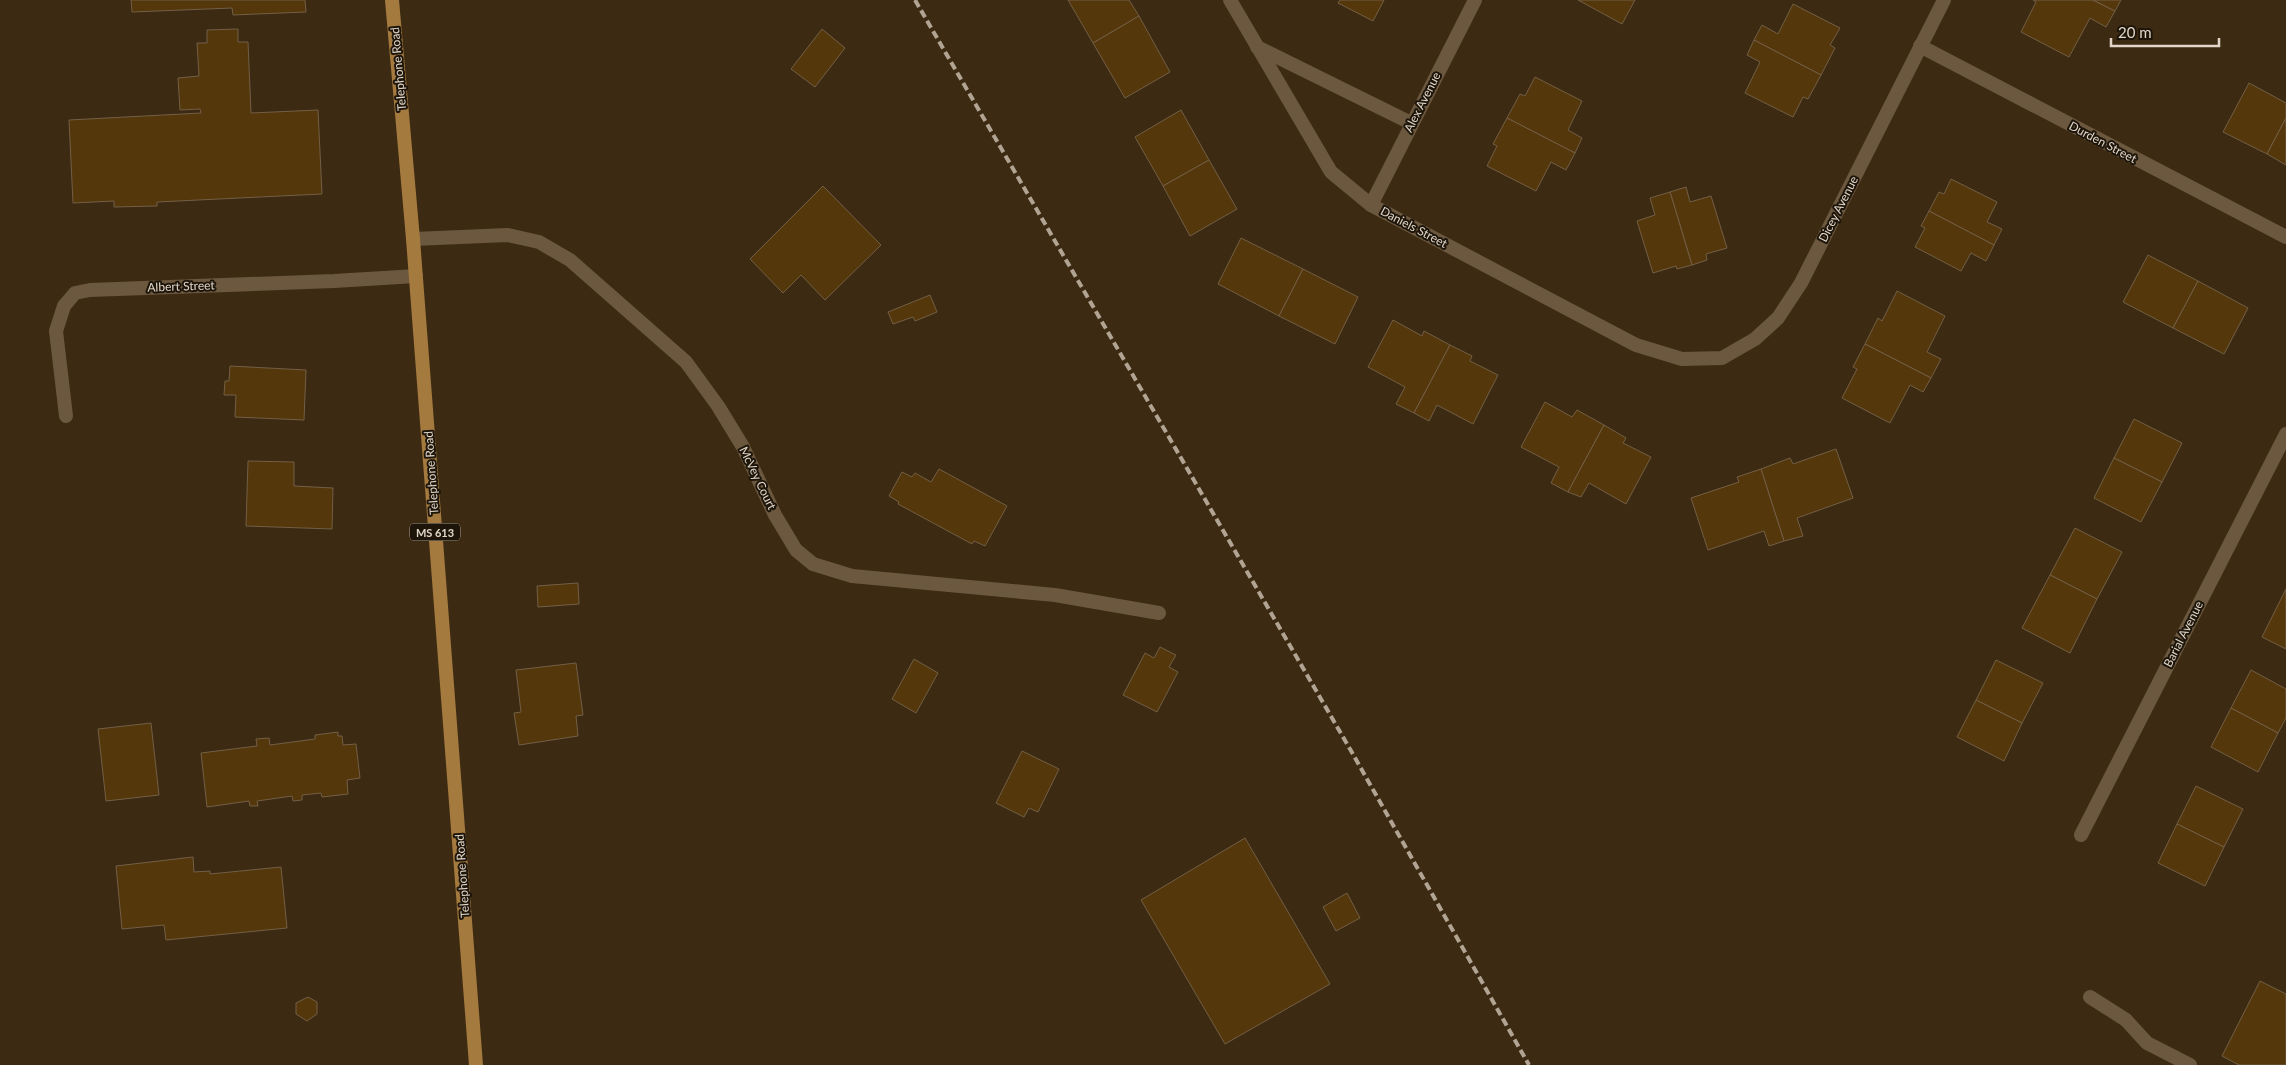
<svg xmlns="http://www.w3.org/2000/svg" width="2286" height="1065" viewBox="0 0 2286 1065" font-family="Lato,sans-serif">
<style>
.building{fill:#54370b;stroke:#735f46}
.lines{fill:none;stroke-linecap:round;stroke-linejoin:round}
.service{stroke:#6c583f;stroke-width:14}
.minor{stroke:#6c583f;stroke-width:14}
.primary{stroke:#a47a3e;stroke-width:14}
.rail{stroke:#b1a493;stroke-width:4;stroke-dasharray:8 4;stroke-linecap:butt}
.labels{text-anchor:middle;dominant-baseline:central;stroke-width:4;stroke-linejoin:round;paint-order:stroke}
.shield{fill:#1d150a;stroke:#a69c8f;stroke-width:1}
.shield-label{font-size:11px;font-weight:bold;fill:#e1d6c8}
.street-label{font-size:12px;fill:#e1d6c8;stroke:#1d150a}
</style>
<rect width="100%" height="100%" fill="#3c2a12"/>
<g class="building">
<path d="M 131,0 L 305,0 L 306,12 L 233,15 L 232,8 L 132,12 Z"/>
<path d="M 1068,0 L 1129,0 L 1139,16 L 1093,43 Z"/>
<path d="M 1340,0 L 1384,0 L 1373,21 L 1338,3 Z"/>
<path d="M 1578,0 L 1635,0 L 1622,24 Z"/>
<path d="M 2033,0 L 2093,0 L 2115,11 L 2106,27 L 2090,18 L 2069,57 L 2021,32 L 2036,2 Z"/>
<path d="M 2093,0 L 2121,0 L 2115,11 Z"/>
<path d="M 1793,4 L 1840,28 L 1830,45 L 1835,48 L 1821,75 L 1754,40 L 1762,25 L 1778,34 Z"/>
<path d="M 1139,16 L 1170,72 L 1125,98 L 1093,43 Z"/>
<path d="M 238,29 L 238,42 L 248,42 L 251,113 L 318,110 L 322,194 L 157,202 L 157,206 L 114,207 L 114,201 L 73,203 L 69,120 L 201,113 L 200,109 L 180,110 L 178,78 L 199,76 L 197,43 L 207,43 L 207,30 Z"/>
<path d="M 822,29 L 845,48 L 815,87 L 791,69 Z"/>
<path d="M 1754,40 L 1821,75 L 1808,99 L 1803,97 L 1793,117 L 1745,93 L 1760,62 L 1747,55 Z"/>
<path d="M 1535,77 L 1582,101 L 1568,130 L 1582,138 L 1575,153 L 1507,118 L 1520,94 L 1525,96 Z"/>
<path d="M 2249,83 L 2286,103 L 2286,118 L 2267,154 L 2223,132 Z"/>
<path d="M 1181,110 L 1209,160 L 1163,186 L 1135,137 Z"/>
<path d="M 1507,118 L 1575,153 L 1566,170 L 1551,162 L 1536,191 L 1487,166 L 1497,146 L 1493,144 Z"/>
<path d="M 2286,118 L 2286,165 L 2267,154 Z"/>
<path d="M 1209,160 L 1237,209 L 1190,236 L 1163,186 Z"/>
<path d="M 1951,179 L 1997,202 L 1987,222 L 2002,229 L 1994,245 L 1929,211 L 1939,192 L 1944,194 Z"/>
<path d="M 823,186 L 881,245 L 825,300 L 801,275 L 783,293 L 750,259 Z"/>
<path d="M 1686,187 L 1690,202 L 1711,196 L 1727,248 L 1706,254 L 1707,260 L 1692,265 L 1670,192 Z"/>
<path d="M 1670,192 L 1692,265 L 1677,269 L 1676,266 L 1653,273 L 1637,221 L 1655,215 L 1650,198 Z"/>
<path d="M 1929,211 L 1994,245 L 1986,261 L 1971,253 L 1961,271 L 1915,247 L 1925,228 L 1921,226 Z"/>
<path d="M 1241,238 L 1303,269 L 1279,316 L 1218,284 Z"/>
<path d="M 2148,255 L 2198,281 L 2173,328 L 2123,302 Z"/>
<path d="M 1303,269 L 1358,297 L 1335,344 L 1279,316 Z"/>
<path d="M 2198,281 L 2248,308 L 2224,354 L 2173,328 Z"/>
<path d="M 1897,291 L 1945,316 L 1927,352 L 1941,359 L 1931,378 L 1865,344 L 1878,318 L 1882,321 Z"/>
<path d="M 930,295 L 937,312 L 915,321 L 913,317 L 893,324 L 888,312 Z"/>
<path d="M 1393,320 L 1422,336 L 1424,331 L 1450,345 L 1414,413 L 1396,404 L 1405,387 L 1368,367 Z"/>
<path d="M 1865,344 L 1931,378 L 1923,392 L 1910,385 L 1890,423 L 1842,398 L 1857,369 L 1853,367 Z"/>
<path d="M 1450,345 L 1472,356 L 1470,361 L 1498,375 L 1473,424 L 1437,405 L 1429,421 L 1414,413 Z"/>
<path d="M 230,366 L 306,370 L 304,420 L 235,417 L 236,395 L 224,395 L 225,381 L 229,381 Z"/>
<path d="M 1545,402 L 1572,417 L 1577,410 L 1604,425 L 1568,492 L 1551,483 L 1559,467 L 1521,447 Z"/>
<path d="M 2134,419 L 2182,443 L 2162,482 L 2114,458 Z"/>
<path d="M 1604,425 L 1626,438 L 1623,443 L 1651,457 L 1626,504 L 1589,483 L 1581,497 L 1568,492 Z"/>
<path d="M 1836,449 L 1853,498 L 1797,518 L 1803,536 L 1784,541 L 1761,469 L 1790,458 L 1793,464 Z"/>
<path d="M 2114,458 L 2162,482 L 2141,522 L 2094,498 Z"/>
<path d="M 248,461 L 294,462 L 294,486 L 333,488 L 332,529 L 246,526 Z"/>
<path d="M 939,469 L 1007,506 L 985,546 L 974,541 L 972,544 L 898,504 L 899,502 L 889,496 L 902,472 L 912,477 L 915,473 L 931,482 Z"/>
<path d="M 1761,469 L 1784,541 L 1769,546 L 1764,531 L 1708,550 L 1691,498 L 1739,482 L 1737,477 Z"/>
<path d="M 2075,528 L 2122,552 L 2097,599 L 2050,575 Z"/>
<path d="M 2050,575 L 2097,599 L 2070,653 L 2022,628 Z"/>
<path d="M 578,583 L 579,604 L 538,607 L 537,586 Z"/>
<path d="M 2286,589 L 2286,649 L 2262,637 Z"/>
<path d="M 1160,647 L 1176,655 L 1169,667 L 1178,672 L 1157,712 L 1123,695 L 1145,653 L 1154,658 Z"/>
<path d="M 914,659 L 938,673 L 916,713 L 892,699 Z"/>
<path d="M 1996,660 L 2043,683 L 2022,723 L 1976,700 Z"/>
<path d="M 576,663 L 583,715 L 576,716 L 578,736 L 519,745 L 514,713 L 521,712 L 516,670 Z"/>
<path d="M 2251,670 L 2286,689 L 2286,718 L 2278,733 L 2231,708 Z"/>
<path d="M 1976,700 L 2022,723 L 2004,761 L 1957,737 Z"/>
<path d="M 2231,708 L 2278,733 L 2258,772 L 2211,747 Z"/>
<path d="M 151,723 L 159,795 L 106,801 L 98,729 Z"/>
<path d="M 338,732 L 338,736 L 342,736 L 343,745 L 356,744 L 360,778 L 347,780 L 348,794 L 322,797 L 321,793 L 302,795 L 302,800 L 293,801 L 292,796 L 257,801 L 258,806 L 250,806 L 249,801 L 207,807 L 201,753 L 257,746 L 256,739 L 269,738 L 270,745 L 315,739 L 315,735 Z"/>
<path d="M 1022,751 L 1059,769 L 1038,812 L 1029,808 L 1024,817 L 996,803 Z"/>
<path d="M 2196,786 L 2243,809 L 2224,847 L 2177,824 Z"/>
<path d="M 2177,824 L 2224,847 L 2205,886 L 2158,863 Z"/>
<path d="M 1245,838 L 1330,984 L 1225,1044 L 1141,900 Z"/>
<path d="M 193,857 L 194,872 L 210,871 L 210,874 L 281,867 L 287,928 L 166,940 L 164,925 L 122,929 L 116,866 Z"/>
<path d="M 1347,893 L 1360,918 L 1336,931 L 1323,907 Z"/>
<path d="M 2260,981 L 2286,994 L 2286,1065 L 2239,1065 L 2222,1056 Z"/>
<path d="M 308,997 L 317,1002 L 317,1014 L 307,1021 L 296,1014 L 296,1003 Z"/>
</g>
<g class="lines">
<path class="service" d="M 2090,997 L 2126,1020 L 2147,1043 L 2190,1065"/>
<g class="minor">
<path d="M 1230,0 L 1331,172 L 1371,205 L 1636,345 L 1682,359 L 1722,358 L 1755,339 L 1778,318 L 1801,283 L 1944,0"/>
<path d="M 1920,46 L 2286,237"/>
<path d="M 1257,47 L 1411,123"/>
<path d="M 1371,205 L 1475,0"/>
<path d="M 413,239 L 508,235 L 539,242 L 570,260 L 686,362 L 718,406 L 743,447 L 775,515 L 796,550 L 813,564 L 852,576 L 1055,595 L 1159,613"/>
<path d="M 66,416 L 56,331 L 64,306 L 75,293 L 90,290 L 334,281 L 416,276"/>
<path d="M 2081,835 L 2286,434"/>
</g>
<path class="primary" d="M 392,0 L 413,239 L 476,1065"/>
<path class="rail" d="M 915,0 L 1350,749 L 1529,1065"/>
</g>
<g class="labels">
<rect class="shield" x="410" y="523.5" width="50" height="17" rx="4"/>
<g class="shield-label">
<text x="435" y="532">MS 613</text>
</g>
<g class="street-label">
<text transform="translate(398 69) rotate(-95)">Telephone Road</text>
<text transform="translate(1422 102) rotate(-63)">Alex Avenue</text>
<text transform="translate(2103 142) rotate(28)">Durden Street</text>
<text transform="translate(1838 209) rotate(-63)">Dicey Avenue</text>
<text transform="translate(1414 227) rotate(28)">Daniels Street</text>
<text transform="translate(181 286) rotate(-2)">Albert Street</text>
<text transform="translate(431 473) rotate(-94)">Telephone Road</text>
<text transform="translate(758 478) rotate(64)">McVey Court</text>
<text transform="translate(2183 634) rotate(-63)">Barial Avenue</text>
<text transform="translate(462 876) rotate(-94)">Telephone Road</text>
</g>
</g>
<path d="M2111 38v8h108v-8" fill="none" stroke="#e1d6c8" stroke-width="2.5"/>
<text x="2118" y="38" font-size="15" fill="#e1d6c8" stroke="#1d150a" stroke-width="4" paint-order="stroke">20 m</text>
</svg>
